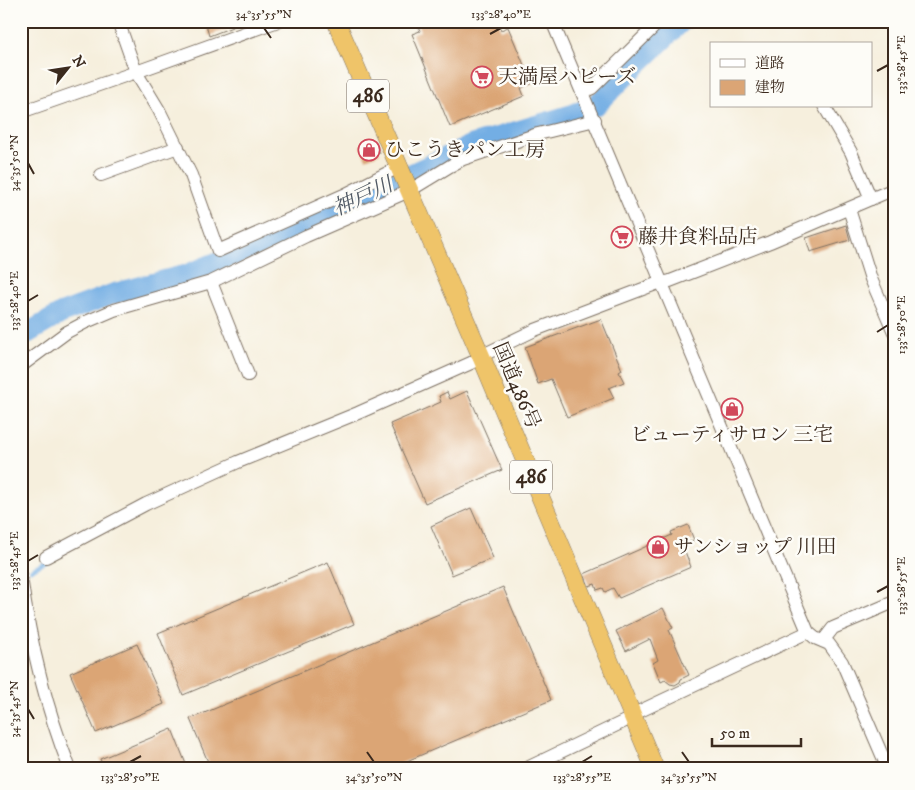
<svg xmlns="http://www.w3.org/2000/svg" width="915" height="790" viewBox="0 0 915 790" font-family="'IM FELL DW Pica','Noto Serif JP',serif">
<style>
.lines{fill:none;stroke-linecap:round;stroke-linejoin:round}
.stream{stroke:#73aee4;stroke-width:4}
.river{stroke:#73aee4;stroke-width:21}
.building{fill:#dba575}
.minor-casing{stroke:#7c6f61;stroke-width:14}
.highway-casing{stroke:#7c6f61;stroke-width:19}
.minor{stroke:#fff;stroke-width:12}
.highway{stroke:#efc469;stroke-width:18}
.ticks{fill:none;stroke:#3b2a1e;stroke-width:2}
.labels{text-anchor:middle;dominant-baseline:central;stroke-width:5;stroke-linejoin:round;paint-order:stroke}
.shield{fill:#fdfcf7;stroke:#75695f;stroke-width:1}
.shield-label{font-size:19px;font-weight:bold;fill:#3b2a1e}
.poi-label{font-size:20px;fill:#3b2a1e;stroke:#fdfcf7;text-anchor:start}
.street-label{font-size:20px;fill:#3b2a1e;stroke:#fdfcf7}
.water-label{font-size:21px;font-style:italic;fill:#4f5863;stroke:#fdfcf7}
.neatline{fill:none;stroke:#3b2a1e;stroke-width:2}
.ticks-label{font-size:12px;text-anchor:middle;fill:#3b2a1e}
</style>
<rect width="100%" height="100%" fill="#fdfcf7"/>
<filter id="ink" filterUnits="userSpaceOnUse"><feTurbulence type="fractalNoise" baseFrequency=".02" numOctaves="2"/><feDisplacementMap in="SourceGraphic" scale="10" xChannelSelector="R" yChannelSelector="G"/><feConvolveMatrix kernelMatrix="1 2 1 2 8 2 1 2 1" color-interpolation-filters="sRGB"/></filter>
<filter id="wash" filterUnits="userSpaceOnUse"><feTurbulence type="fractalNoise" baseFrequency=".0096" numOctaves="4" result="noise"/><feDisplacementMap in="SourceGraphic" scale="20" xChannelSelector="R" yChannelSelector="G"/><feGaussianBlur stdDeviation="1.12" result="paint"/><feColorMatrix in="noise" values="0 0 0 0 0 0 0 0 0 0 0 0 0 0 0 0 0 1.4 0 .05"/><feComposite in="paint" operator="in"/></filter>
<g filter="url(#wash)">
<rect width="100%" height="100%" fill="#f6efdd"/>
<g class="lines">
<path class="stream" d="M 31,570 L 48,561"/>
<path class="river" d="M 21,337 L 62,313 L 113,294 L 186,275 L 274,239 L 472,145 L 574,114 L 596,105 L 682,21"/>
</g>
<g id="blocks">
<g class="building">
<path d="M 205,21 L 245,21 L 245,22 L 209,36 Z"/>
<path d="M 416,21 L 497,21 L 501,30 L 508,27 L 527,72 L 532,71 L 536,82 L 521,88 L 524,96 L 450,127 L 412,34 L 420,31 Z"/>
<path d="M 374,140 L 380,153 L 366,159 L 360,146 Z"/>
<path d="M 846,225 L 850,240 L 810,252 L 806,238 Z"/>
<path d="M 601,319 L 622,370 L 619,372 L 624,382 L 609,388 L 614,398 L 567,417 L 551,379 L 538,384 L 525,347 Z"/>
<path d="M 467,391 L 502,470 L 425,503 L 390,424 L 441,402 L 439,396 L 447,392 L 450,399 Z"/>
<path d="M 471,508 L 493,558 L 452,575 L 431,526 Z"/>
<path d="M 688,525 L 694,540 L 685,543 L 687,547 L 684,549 L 691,567 L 619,598 L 613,588 L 605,592 L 603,588 L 597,590 L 595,584 L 589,586 L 584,574 L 672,535 L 671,532 Z"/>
<path d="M 328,562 L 354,624 L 183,695 L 158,633 Z"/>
<path d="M 503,587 L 551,700 L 388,769 L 211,769 L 190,719 Z"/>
<path d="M 663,608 L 673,628 L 669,630 L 689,675 L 681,679 L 680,682 L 675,685 L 670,684 L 665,680 L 661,682 L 653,663 L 658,660 L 650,639 L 626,651 L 616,631 Z"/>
<path d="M 137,644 L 164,704 L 96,733 L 70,673 Z"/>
<path d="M 172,729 L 188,769 L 104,769 L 100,759 Z"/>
</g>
</g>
</g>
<g filter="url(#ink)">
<use href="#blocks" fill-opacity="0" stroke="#7c6f61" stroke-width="1"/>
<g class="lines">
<g class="minor-casing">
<g id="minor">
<path d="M 118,21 L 136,72 L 159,110 L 191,175 L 218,251 L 344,195 L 399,167"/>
<path d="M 552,21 L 808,632 L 815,638 L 829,644 L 842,662 L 888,769"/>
<path d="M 583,92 L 592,88 L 660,21"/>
<path d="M 824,106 L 851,152 L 871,199"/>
<path d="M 21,112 L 136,72 L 278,21"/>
<path d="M 101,175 L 178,147"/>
<path d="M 849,209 L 871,279 L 894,332"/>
<path d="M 211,282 L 248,375"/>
<path d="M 21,366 L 67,332 L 86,322 L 114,310 L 211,282 L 306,236 L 409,191 L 450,166 L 463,159 L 538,134 L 595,120"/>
<path d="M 46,557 L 146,504 L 238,462 L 358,413 L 471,363 L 485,354 L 535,330 L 656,284 L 670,281 L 770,242 L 894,189"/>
<path d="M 21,577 C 30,642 46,708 70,769"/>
<path d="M 823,641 L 833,628 L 894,602"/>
<path d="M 525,769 L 625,721 L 638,712 L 808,632"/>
</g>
</g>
<g class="highway-casing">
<path id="highway" d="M 336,21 L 481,356 L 655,769"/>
</g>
<use href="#minor" class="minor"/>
<use href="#highway" class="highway"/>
</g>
</g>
<path class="ticks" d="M 264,28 L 271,38M 490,34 L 501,28M 877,71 L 888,65M 28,163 L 34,174M 28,301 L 38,295M 877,332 L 888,325M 28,561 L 38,555M 877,592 L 888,586M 28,709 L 34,719M 367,752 L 374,762M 682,752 L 689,762M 130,762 L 141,756M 582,762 L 592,756"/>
<defs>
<g id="supermarket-ring" transform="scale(1.125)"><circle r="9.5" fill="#fdfcf7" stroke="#d1495b" stroke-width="1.5"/><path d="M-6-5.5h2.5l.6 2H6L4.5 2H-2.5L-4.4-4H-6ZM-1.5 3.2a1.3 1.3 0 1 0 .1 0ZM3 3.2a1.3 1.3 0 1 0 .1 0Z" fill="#d1495b"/></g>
<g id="shop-ring" transform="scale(1.125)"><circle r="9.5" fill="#fdfcf7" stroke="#d1495b" stroke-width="1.5"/><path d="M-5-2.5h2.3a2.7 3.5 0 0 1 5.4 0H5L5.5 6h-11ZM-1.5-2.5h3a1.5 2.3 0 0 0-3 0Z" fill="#d1495b"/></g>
</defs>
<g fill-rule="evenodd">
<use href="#supermarket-ring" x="482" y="77"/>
<use href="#shop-ring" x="369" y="150"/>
<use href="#supermarket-ring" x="622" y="237"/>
<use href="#shop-ring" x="732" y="409"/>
<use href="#shop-ring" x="658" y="547"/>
</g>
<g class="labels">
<g class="shield">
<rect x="347" y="79.5" width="42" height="33" rx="4"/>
<rect x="510" y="460.5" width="42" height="33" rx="4"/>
</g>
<g class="shield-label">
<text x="368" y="96">486</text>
<text x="531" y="477">486</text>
</g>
<g class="poi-label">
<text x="498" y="77">天満屋ハピーズ</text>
<text x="385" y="150">ひこうきパン工房</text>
<text x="638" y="237">藤井食料品店</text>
<text x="732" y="435" text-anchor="middle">ビューティサロン 三宅</text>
<text x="674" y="547">サンショップ 川田</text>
</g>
<g class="street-label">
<text transform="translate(516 386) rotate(67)">国道486号</text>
</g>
<g class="water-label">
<text transform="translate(363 197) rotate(-25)">神戸川</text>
</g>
</g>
<rect width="915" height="790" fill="none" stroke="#fdfcf7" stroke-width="55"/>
<rect x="710" y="42" width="162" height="65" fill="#fdfcf7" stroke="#afa8a0"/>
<rect x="720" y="59" width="25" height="8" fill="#ffffff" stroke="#afa8a0"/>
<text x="755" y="68" font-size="15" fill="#3b2a1e">道路</text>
<rect x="720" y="80" width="25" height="15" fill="#dba575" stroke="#afa8a0"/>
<text x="755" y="92" font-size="15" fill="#3b2a1e">建物</text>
<g transform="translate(68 68) rotate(60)" stroke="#fdfcf7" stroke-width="4" paint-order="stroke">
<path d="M0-4L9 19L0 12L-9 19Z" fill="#3b2a1e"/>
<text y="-8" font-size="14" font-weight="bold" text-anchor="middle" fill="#3b2a1e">N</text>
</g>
<path d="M712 738v8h89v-8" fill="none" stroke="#3b2a1e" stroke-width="2.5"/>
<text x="720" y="738" font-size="15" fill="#3b2a1e" stroke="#fdfcf7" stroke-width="4" paint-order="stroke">50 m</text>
<rect x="28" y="28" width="860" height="734" class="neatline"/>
<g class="ticks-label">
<text x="264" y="18">34°35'55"N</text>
<text x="501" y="18">133°28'40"E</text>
<text transform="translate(901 65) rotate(-90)" y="4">133°28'45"E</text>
<text transform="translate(14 163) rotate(-90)" y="4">34°35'50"N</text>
<text transform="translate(14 301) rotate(-90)" y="4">133°28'40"E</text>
<text transform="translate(901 325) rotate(-90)" y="4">133°28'50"E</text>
<text transform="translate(14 561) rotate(-90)" y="4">133°28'45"E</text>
<text transform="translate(901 586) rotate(-90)" y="4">133°28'55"E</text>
<text transform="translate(14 709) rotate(-90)" y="4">34°35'45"N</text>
<text x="130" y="781">133°28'50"E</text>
<text x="374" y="781">34°35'50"N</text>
<text x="582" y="781">133°28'55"E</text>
<text x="689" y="781">34°35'55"N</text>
</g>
</svg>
